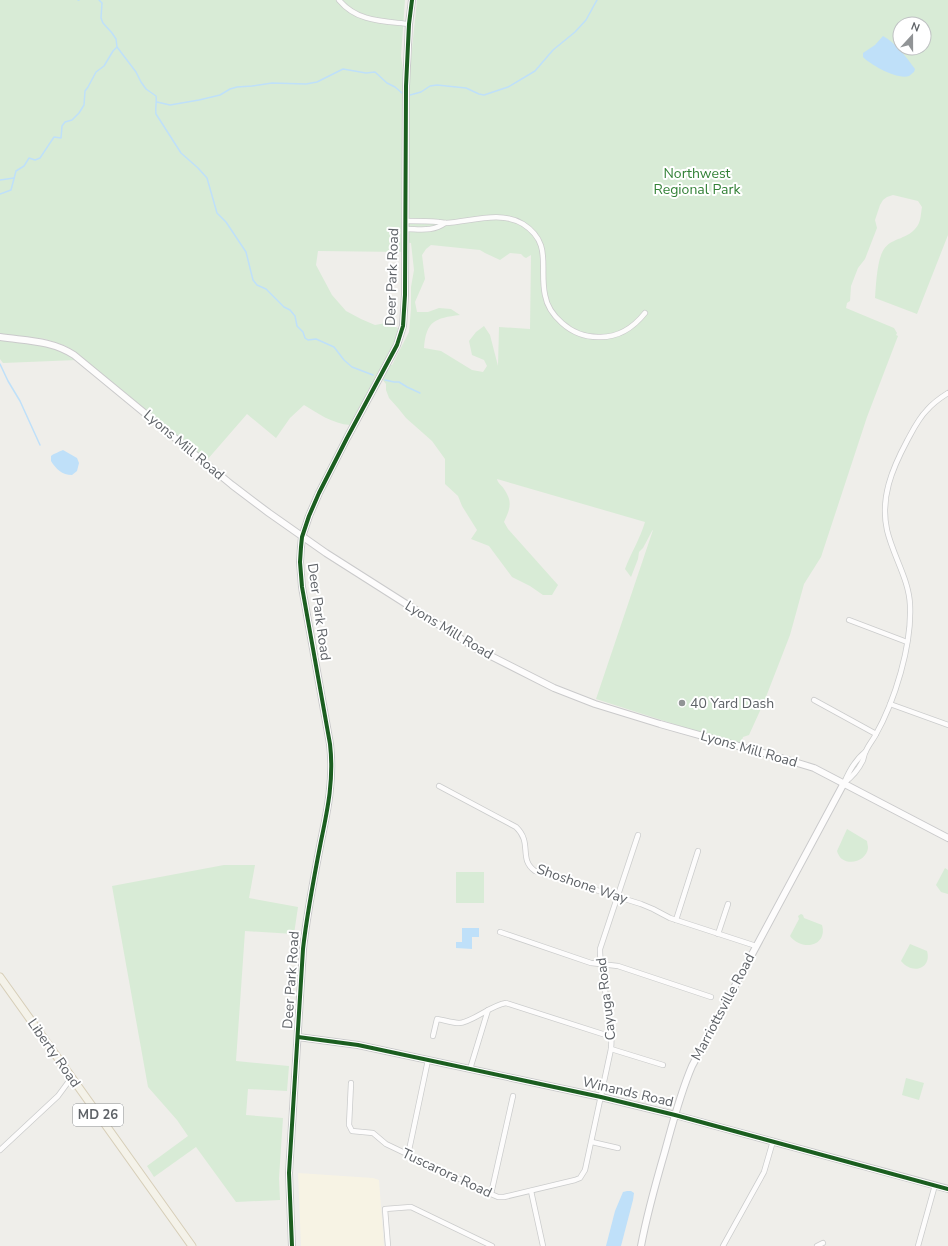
<svg xmlns="http://www.w3.org/2000/svg" width="948" height="1246" viewBox="0 0 948 1246" font-family="'Nunito Sans',sans-serif">
<style>
.commercial{fill:#f7f3e4}
.green{fill:#d8ebd6;fill-rule:evenodd}
.water{fill:#bfe0f9}
.lines{fill:none;stroke-linecap:round;stroke-linejoin:round}
.stream{stroke:#bfe0f9;stroke-width:1.5}
.street-casing{stroke:#cbcccc;stroke-width:6}
.secondary-casing{stroke:#cacacb;stroke-width:8}
.primary-casing{stroke:#d7ceb8;stroke-width:9}
.street{stroke:#fdfcfc;stroke-width:4.5}
.secondary{stroke:#fdfcfc;stroke-width:6}
.primary{stroke:#f4f2e9;stroke-width:7}
.cycleway-casing{stroke:#fff;stroke-width:6}
.cycleway{stroke:#1b5e20;stroke-width:4}
.poi-dot{fill:#919496;stroke:#fff;stroke-width:1.5}
.labels{text-anchor:middle;dominant-baseline:central;stroke-width:4;stroke-linejoin:round;paint-order:stroke}
.shield{fill:#fff;stroke:#8f9295;stroke-width:1}
.shield-label{font-size:13px;font-weight:bold;fill:#5f6368}
.park-label{font-size:14px;fill:#348238;stroke:#fff}
.street-label{font-size:14px;fill:#5f6368;stroke:#fff}
.poi-label{font-size:14px;fill:#5f6368;stroke:#fff;text-anchor:start}
</style>
<rect width="100%" height="100%" fill="#efeeea"/>
<path class="commercial" d="M 298,1173 L 373,1178 L 379,1180 L 384,1246 L 301,1246 Z"/>
<g class="green">
<path d="M 0,0 L 405,0 L 401,56 L 404,77 L 410,68 L 417,0 L 948,0 L 948,235 L 917,314 L 875,298 C 876,285 877,259 884,249 C 892,237 909,240 918,225 C 921,220 921,212 922,207 L 918,201 L 893,195 L 887,197 L 883,200 L 880,205 L 875,220 L 877,228 L 865,259 L 858,268 L 851,286 L 850,301 L 847,303 L 846,308 L 894,328 L 897,333 L 896,335 L 898,336 L 867,417 L 821,557 L 804,584 L 790,635 L 764,702 L 749,735 L 743,737 L 741,743 L 711,736 L 596,699 L 653,530 L 652,531 L 643,548 L 639,552 L 638,559 L 631,577 L 625,569 C 631,553 640,539 645,522 L 497,479 C 498,484 502,485 504,489 C 513,502 510,509 504,522 L 508,529 L 558,585 L 552,595 L 543,595 L 530,586 L 512,577 L 489,546 L 471,539 L 477,530 L 462,506 L 458,496 L 445,484 L 445,459 L 432,441 L 406,418 L 398,408 L 389,398 L 386,390 L 386,384 L 382,379 L 389,365 L 392,365 L 409,332 L 411,309 L 411,287 L 414,270 L 411,243 L 403,242 L 403,252 L 318,251 L 316,265 L 332,295 L 346,311 L 361,319 L 375,325 L 386,323 L 398,328 L 397,336 L 387,356 L 350,425 C 333,424 317,413 304,405 L 290,418 L 276,438 L 247,414 L 207,460 L 89,363 L 66,346 L 45,339 L 0,334 ZM 900,24 L 924,24 L 924,48 L 900,48 ZM 431,245 L 480,250 L 485,253 L 500,260 L 510,253 L 521,254 L 524,257 L 526,258 L 531,255 L 530,329 L 499,327 L 498,366 L 490,335 L 484,326 L 476,332 L 469,341 L 472,355 L 484,360 L 487,366 L 483,372 L 472,370 L 441,351 L 424,348 C 426,321 435,318 460,315 L 451,309 L 439,308 L 428,312 L 417,312 L 415,302 L 425,279 L 422,255 L 426,249 Z"/>
<path d="M 0,340 L 38,344 L 60,350 L 77,360 L 3,363 L 0,359 Z"/>
<path d="M 847,829 L 867,841 C 867,843 868,845 868,848 C 867,859 852,866 842,859 C 840,858 838,854 837,851 Z"/>
<path d="M 224,865 L 255,865 L 249,898 L 298,907 L 294,934 L 245,931 L 236,1061 L 289,1066 L 287,1091 L 248,1089 L 246,1115 L 283,1118 L 279,1178 L 280,1200 L 236,1202 L 196,1147 L 154,1177 L 147,1166 L 188,1136 L 177,1120 L 148,1087 L 112,886 Z"/>
<path d="M 945,868 L 948,870 L 948,894 L 941,892 L 936,885 Z"/>
<rect x="456" y="872" width="28" height="31"/>
<path d="M 801,914 L 803,915 L 804,918 L 822,925 C 828,946 802,952 790,936 L 799,919 L 798,916 Z"/>
<path d="M 910,944 L 927,951 C 932,969 912,975 901,961 Z"/>
<path d="M 906,1078 L 924,1083 L 919,1100 L 902,1095 Z"/>
</g>
<g class="water">
<path d="M 883,36 C 895,42 907,58 915,69 L 914,72 C 912,73 911,75 909,76 C 897,80 871,65 863,57 L 863,53 L 875,45 Z"/>
<path d="M 63,450 L 77,458 L 79,463 L 77,471 L 72,475 C 62,475 56,469 51,461 L 51,456 C 53,454 61,451 63,450 Z"/>
<path d="M 462,928 L 479,928 L 479,937 L 472,937 L 472,949 L 456,948 L 456,942 L 462,942 Z"/>
<path d="M 627,1191 L 631,1191 L 634,1193 L 633,1200 L 621,1246 L 606,1246 L 615,1211 L 623,1192 Z"/>
</g>
<g class="lines">
<g class="stream">
<path d="M 78,0 L 79,0"/>
<path d="M 99,0 L 102,3 L 101,18 L 103,23 L 112,33 L 116,39 L 117,47 L 136,72 L 141,82 L 146,89 L 156,96 C 157,103 155,107 156,114 L 181,153 L 198,168 L 207,178 L 217,213 L 226,222 L 246,252 L 253,280 L 257,285 L 266,289 L 284,307 L 290,310 L 295,316 L 297,326 L 303,332 L 305,338 L 308,340 L 316,339 L 334,347 L 344,360 L 352,367 L 373,375"/>
<path d="M 410,95 L 421,92 L 430,86 L 437,85 L 466,88 L 479,94 L 484,95 L 508,87 L 535,71 L 553,50 L 575,32 L 586,20 L 597,0"/>
<path d="M 157,102 L 170,105 L 199,100 L 220,95 L 230,89 L 237,87 L 252,86 L 272,83 L 306,84 L 317,82 L 343,69 L 366,73 L 375,72 L 387,83 L 395,87 L 402,93"/>
<path d="M 0,180 L 14,178"/>
<path d="M 0,194 L 11,190 L 16,171 L 24,166 L 29,158 L 35,160 L 40,158 L 54,137 L 61,138 L 62,126 L 65,122 L 72,120 L 79,113 L 84,105 L 85,91 L 88,87 L 96,72 L 104,66 L 113,51 L 117,47"/>
<path d="M 0,364 L 8,381 L 20,401 L 40,445"/>
<path d="M 385,380 L 394,382 L 399,382 L 407,387 L 420,393"/>
</g>
<g class="street-casing">
<g id="street">
<path d="M 339,0 C 357,22 383,21 409,24"/>
<path d="M 406,221 C 417,221 428,221 439,222 C 441,222 443,223 445,223 C 470,222 500,210 523,224 C 553,243 539,268 545,295 C 547,307 554,316 562,323 C 572,332 585,337 598,337 C 618,338 633,328 645,313"/>
<path d="M 406,229 C 419,229 433,232 445,223"/>
<path d="M 849,620 L 907,642"/>
<path d="M 814,700 L 876,734"/>
<path d="M 890,704 L 948,725"/>
<path d="M 844,783 C 852,777 859,769 863,760 C 864,757 864,754 866,751 C 868,746 872,741 875,736 C 895,701 912,645 910,605 C 909,579 893,556 887,530 C 880,498 892,469 907,441 C 913,430 918,419 927,410 C 933,403 940,398 948,393"/>
<path d="M 844,783 C 849,771 855,760 865,752"/>
<path d="M 439,786 L 516,827 C 533,843 518,859 535,871 L 641,904 L 653,909 L 670,918 L 756,946"/>
<path d="M 676,920 L 698,851"/>
<path d="M 500,932 L 591,963 L 618,966 L 711,997"/>
<path d="M 718,934 L 728,904"/>
<path d="M 433,1036 L 437,1019 C 444,1020 452,1023 459,1023 C 471,1023 491,1005 506,1003 L 612,1037"/>
<path d="M 611,1049 L 663,1065"/>
<path d="M 470,1069 L 488,1010"/>
<path d="M 351,1083 L 349,1125 L 352,1131 L 373,1133 L 386,1144 L 491,1194 L 498,1197 L 504,1197 L 575,1180 L 580,1178 L 585,1170 L 611,1049 C 614,1014 600,983 600,949 L 638,835"/>
<path d="M 592,1142 L 618,1148"/>
<path d="M 0,1150 L 58,1096 L 72,1077"/>
<path d="M 408,1155 L 428,1060"/>
<path d="M 531,1191 L 543,1246"/>
<path d="M 491,1194 L 513,1096"/>
<path d="M 388,1246 L 385,1209 L 411,1207 L 492,1246"/>
<path d="M 723,1246 L 764,1172 L 773,1141"/>
<path d="M 817,1246 L 823,1243"/>
<path d="M 918,1246 L 935,1185"/>
</g>
</g>
<g class="secondary-casing">
<g id="secondary">
<path d="M 0,337 C 26,341 51,340 74,355 L 232,485 L 269,513 L 326,553 L 477,649 L 554,688 L 595,704 L 660,724 L 781,758 L 814,768 L 948,838"/>
<path d="M 298,1037 L 358,1045 L 601,1097 L 675,1115 L 948,1189"/>
<path d="M 292,1246 L 289,1173 L 303,949 C 307,913 314,877 321,841 C 328,808 334,778 330,744 L 302,587 L 300,562 L 301,547 L 302,537 L 309,516 L 319,493 L 347,438 L 397,345 L 403,326 L 405,295 L 406,86 L 409,24 L 412,0"/>
<path d="M 641,1246 C 647,1214 656,1182 665,1151 C 673,1122 680,1094 692,1066 L 844,783"/>
</g>
</g>
<g class="primary-casing">
<path id="primary" d="M 0,977 L 192,1246"/>
</g>
<use href="#street" class="street"/>
<use href="#secondary" class="secondary"/>
<use href="#primary" class="primary"/>
<g class="cycleway-casing">
<g id="cycleway">
<path d="M 298,1037 L 358,1045 L 601,1097 L 675,1115 L 948,1189"/>
<path d="M 292,1246 L 289,1173 L 303,949 C 307,913 314,877 321,841 C 328,808 334,778 330,744 L 302,587 L 300,562 L 301,547 L 302,537 L 309,516 L 319,493 L 347,438 L 397,345 L 403,326 L 405,295 L 406,86 L 409,24 L 412,0"/>
</g>
</g>
<use href="#cycleway" class="cycleway"/>
</g>
<circle class="poi-dot" cx="682" cy="703" r="4"/>
<g class="labels">
<rect class="shield" x="73" y="1104" width="50" height="22" rx="3"/>
<g class="shield-label">
<text x="98" y="1115">MD 26</text>
</g>
<g class="park-label">
<text x="697" y="173">Northwest<tspan x="697" dy="16">Regional Park</tspan></text>
</g>
<g class="street-label">
<text transform="translate(392 277) rotate(-88)">Deer Park Road</text>
<text transform="translate(184 445) rotate(40)">Lyons Mill Road</text>
<text transform="translate(319 612) rotate(82)">Deer Park Road</text>
<text transform="translate(449 630) rotate(31)">Lyons Mill Road</text>
<text transform="translate(749 749) rotate(16)">Lyons Mill Road</text>
<text transform="translate(582 884) rotate(19)">Shoshone Way</text>
<text transform="translate(291 980) rotate(-86)">Deer Park Road</text>
<text transform="translate(606 999) rotate(-97)">Cayuga Road</text>
<text transform="translate(723 1007) rotate(-62)">Marriottsville Road</text>
<text transform="translate(54 1053) rotate(55)">Liberty Road</text>
<text transform="translate(628 1092) rotate(13)">Winands Road</text>
<text transform="translate(447 1173) rotate(25)">Tuscarora Road</text>
</g>
<g class="poi-label">
<text x="690" y="703">40 Yard Dash</text>
</g>
</g>
<g transform="translate(912 36) rotate(21)"><circle r="19" fill="#ffffff" stroke="#bfc1c3"/>
<path d="M0-3L7 15L0 10L-7 15Z" fill="#919496"/>
<text y="-6" font-size="11" font-weight="bold" text-anchor="middle" fill="#5f6368">N</text>
</g>
</svg>
